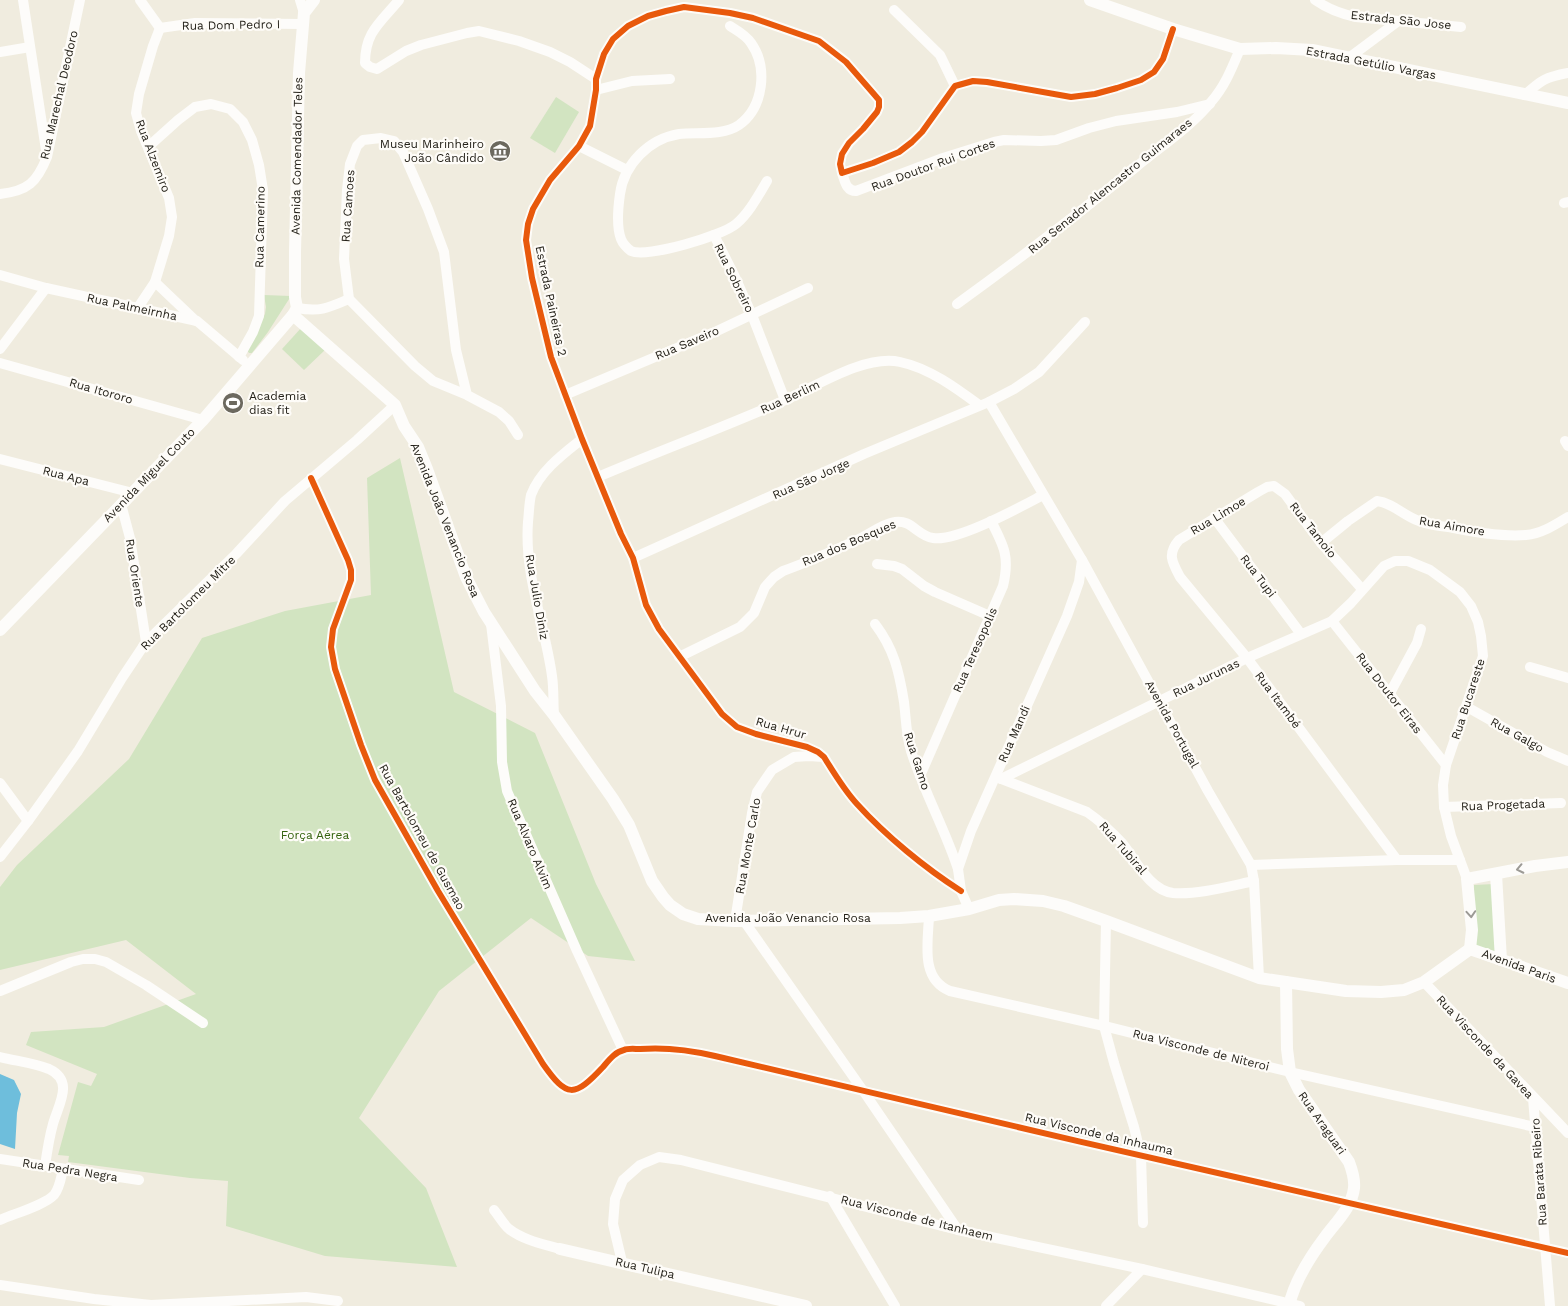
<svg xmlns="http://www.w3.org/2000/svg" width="1568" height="1306" viewBox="0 0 1568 1306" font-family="'Work Sans',sans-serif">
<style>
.green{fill:#d2e4c1}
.water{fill:#6ebedc}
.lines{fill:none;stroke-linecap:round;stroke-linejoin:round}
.minor{stroke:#fdfcfa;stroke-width:10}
.major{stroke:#fdfcfa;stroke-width:12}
.cycleway-casing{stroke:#fefcf8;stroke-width:9}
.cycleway{stroke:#e8590c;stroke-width:6}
.oneway{stroke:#9c9a95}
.labels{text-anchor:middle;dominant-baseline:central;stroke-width:4.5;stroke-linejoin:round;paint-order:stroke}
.street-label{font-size:12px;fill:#25221a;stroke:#fefcf8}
.poi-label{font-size:12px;fill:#25221a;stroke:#fefcf8;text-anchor:end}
.park-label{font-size:12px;fill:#34630e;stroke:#fefcf8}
</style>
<rect width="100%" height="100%" fill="#f0ecdf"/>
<g class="green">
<path d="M 556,97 L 579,112 L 555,153 L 530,138 Z"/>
<path d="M 264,295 L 291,296 L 268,332 L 252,353 L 249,353 L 247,350 L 265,314 L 266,307 Z"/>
<path d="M 302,327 L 326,349 L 304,370 L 282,349 Z"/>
<path d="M 400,458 L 454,692 L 535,733 L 596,884 L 635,961 L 588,956 L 531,918 L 439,991 L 359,1118 L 426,1188 L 457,1267 L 325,1256 L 226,1226 L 228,1181 L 190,1178 L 68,1162 L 69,1156 L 58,1155 L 78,1082 L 91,1086 L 97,1074 L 26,1045 L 31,1032 L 104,1027 L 196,994 L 126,940 L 0,970 L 0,887 L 17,865 L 129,759 L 202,638 L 285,611 L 371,595 L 367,478 Z"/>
<path d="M 1494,884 L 1496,953 L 1474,945 L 1474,885 Z"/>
</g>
<path class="water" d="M 0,1074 L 14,1080 L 21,1094 L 17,1113 L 15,1149 L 0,1144 Z"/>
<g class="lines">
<g class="minor">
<path d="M 23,0 L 46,150"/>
<path d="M 140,0 L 160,28"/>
<path d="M 300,0 L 304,13"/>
<path d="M 399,0 C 380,23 365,32 365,63 L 370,67 L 377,69 L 406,51 L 421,45 L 467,33 L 479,31 L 519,41 L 550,52 L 570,62 L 596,79"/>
<path d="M 1315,0 C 1328,9 1340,14 1356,17 L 1461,27"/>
<path d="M 894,10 L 940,55 L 955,86"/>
<path d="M 730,26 C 738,31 746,35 751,43 C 768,67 764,107 739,125 C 723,136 698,132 679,134 C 649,139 624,164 620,194 C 618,208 616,226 621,239 C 623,244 627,248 631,251 C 647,258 722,236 736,224 C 749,213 758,196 767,181"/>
<path d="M 160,28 L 195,23 L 302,24"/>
<path d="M 0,52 L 30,47"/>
<path d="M 1350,57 L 1397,22"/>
<path d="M 596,90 L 632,81 L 670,79"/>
<path d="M 1525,95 C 1541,80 1546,77 1568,73"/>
<path d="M 579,146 L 627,170"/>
<path d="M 148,147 L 178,120 L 195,107 L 211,104 L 230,109 L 243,122 L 252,140 L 259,165 L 263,190 L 259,316 L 253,332 L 239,357"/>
<path d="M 842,173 C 845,181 846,191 856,191 L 943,158 L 994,142 L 1004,140 L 1041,141 L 1056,140 L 1089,128 L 1116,121 L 1177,112 L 1210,104"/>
<path d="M 0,194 C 28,191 37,182 47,157 L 80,0"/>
<path d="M 1564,203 L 1568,202"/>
<path d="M 714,235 L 735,277 L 752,315 L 785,400"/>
<path d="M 0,275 L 46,288 L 197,321 L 243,360"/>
<path d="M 155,282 L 196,321"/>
<path d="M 957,304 C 1018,260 1078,214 1136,167 C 1160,147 1192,126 1211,102 C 1225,86 1232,68 1240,49"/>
<path d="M 297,308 C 320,312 328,308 349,299"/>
<path d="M 137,309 L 155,282 L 169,236 L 172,217 L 169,198 L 141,131 L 136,113 L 139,94 L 153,46 L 160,28"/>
<path d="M 0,349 L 46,288"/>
<path d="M 0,363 L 203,420"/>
<path d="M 467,395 L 456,350 L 444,252 L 428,209 L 403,152 L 394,141 L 381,138 L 363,140 L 357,146 L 350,164 L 347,190 L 344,259 L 349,299 L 415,366 L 433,381 L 467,395 L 499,412 L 509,421 L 518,435"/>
<path d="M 565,395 L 717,331 L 808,288"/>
<path d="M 989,402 L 1082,560 L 1208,791 L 1251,865 L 1254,881 L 1259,978"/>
<path d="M 1565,441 L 1568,446"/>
<path d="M 0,459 L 133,493"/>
<path d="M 598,477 C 659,451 722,428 783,401 C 815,387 865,354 900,362 C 929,368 956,388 979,405"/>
<path d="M 311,478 L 348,560 L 351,570 L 351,580 L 333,629 L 331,647 L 335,669 L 361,745 L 375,780 L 438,891 L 543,1064 C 567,1098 574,1098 603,1067 C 609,1060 615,1052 624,1050 C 628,1048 635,1049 640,1049 C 666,1047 690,1050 715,1056 C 999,1124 1283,1188 1568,1253"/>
<path d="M 121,504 L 130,538 L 146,642"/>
<path d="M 1215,519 L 1301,634"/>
<path d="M 1321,543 L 1348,521 L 1377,501 C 1393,503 1404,516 1419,521 C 1428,525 1439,526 1449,527 C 1473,532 1501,537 1526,535 C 1541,534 1555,525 1568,517"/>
<path d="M 633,558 L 864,454 L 989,402 L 1014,389 L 1039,372 L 1085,322"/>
<path d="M 877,564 L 894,566 L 902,569 L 924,586 L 935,592 L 990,616"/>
<path d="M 1362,589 L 1321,543 L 1285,494 L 1274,486 L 1267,487 L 1258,492 L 1179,540 C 1167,554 1172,562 1180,577 L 1247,658 L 1397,860"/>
<path d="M 1332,621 L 1446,765"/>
<path d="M 491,624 L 501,706 L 502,762 L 507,791 L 577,951 L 623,1050"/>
<path d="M 875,624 C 894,649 899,671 904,702 C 906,718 906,735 911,751 C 924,792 945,829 958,869"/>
<path d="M 679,657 L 740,627 L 754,613 L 765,587 L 774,577 L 783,571 C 808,562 833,551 857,540 C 870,534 882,524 895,522 C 911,519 918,536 933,538 C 957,542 1020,507 1043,495"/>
<path d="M 1530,667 L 1568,678"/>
<path d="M 1390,693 L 1417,643 L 1421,629"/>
<path d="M 1467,707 L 1547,752 L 1568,761"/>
<path d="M 554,715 C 553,702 554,689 552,676 C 545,625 524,575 528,522 C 529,513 529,504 531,495 C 540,471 563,454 582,439"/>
<path d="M 920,776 L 1003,586 C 1010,557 1004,546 991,521"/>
<path d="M 999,778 L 1087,812 C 1100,821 1111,831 1122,843 C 1136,860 1149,890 1173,893 C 1197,895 1230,886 1254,881"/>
<path d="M 1001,779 L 1247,658 L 1332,621 L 1351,603 L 1384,566 L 1395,561 L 1408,561 L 1430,570 L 1460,592 L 1471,606 L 1478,622 L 1481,636 L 1483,656 L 1446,765 L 1443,785 L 1444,807 L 1451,836 L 1467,879"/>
<path d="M 0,783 L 28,821"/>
<path d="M 1444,807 L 1561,803"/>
<path d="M 0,857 L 28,821 L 78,751 L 122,678 L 146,642 L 236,554 L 285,501 L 357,440 L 395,405"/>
<path d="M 1251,865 L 1397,860 L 1460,860"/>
<path d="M 961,891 C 925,868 886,836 857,804 C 844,790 834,773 824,757 L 818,752 L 807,747 L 756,734 L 737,727 L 722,714 L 659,629 L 646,605 L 633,558 L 621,534 L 582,439 L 551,357 L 532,278 L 526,240 L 528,224 L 533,209 L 550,180 L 579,146 L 590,126 L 596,90 L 596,79 L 604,54 L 613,39 L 628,26 L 648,16 L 666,11 L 684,7 L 730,13 L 753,18 L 819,41 L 846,62 L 873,93 L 879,100 L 879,107 L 877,112 L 863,129 L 849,143 L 842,154 L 840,164 L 842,173 L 873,163 L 899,152 L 912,142 L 922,132 L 955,86 L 973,81 L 987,82 L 1071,97 L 1095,94 L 1117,88 L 1141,80 L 1154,72 L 1163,59 L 1173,29"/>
<path d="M 969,909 L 961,891 L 958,869 L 971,831 L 1067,616 L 1079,582 L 1082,560"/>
<path d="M 929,916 C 928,943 920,979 950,991 L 1104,1026 L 1290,1072 L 1535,1127"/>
<path d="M 735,921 L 752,813 L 757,792 L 772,770 L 794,757 L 809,756 L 823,757"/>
<path d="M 744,921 L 864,1092 L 958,1230"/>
<path d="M 1106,921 L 1104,1026 L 1114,1063 L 1134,1127 L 1141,1156 L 1143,1223"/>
<path d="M 1424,982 L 1568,1133"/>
<path d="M 0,991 L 71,962 L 83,959 L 95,959 L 106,962 L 146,985 L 203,1023"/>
<path d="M 0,1057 C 16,1061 34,1063 49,1069 C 75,1081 58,1105 53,1124 C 49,1138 47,1152 45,1166"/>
<path d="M 1533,1098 L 1550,1306"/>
<path d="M 0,1159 L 139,1180"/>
<path d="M 830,1196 L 895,1306"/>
<path d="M 494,1210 C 499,1216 503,1224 509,1229 C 523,1240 543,1244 560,1249"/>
<path d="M 0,1220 C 13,1214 45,1205 54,1195 C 60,1188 61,1177 63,1169"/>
<path d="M 622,1262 L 613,1224 L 615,1199 L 623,1180 L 640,1165 L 659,1157 L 681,1160 L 958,1230 L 1142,1269 L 1300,1306"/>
<path d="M 0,1285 L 94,1299 L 151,1305 L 306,1297 L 338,1301"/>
<path d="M 1106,1306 L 1142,1269"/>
</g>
<g class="major">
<path d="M 1090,0 L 1173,29 L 1240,49 L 1276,48 L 1312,50 L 1568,103"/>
<path d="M 293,315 L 395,405 L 404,426 L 418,447 L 427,469 L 466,577 L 484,612 L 535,691 L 554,715 L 613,799 L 629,825 L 652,881 L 663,897 L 670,905 L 683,914 L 698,919 L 735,921 L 900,918 L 929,916 L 969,909 L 999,900 L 1014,899 L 1043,901 L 1064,906 L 1106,921 L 1259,978 L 1346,991 L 1381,992 L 1404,990 L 1424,982 L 1470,949"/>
<path d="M 0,630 L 203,420 L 293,315 L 297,308 L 295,297 L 295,252 L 299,73 L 304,13 L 314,0"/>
<path d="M 1496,874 L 1501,960"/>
<path d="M 1470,949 L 1472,930 L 1467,879 L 1535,866 L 1568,862"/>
<path d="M 1470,949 L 1568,983"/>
<path d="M 1286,982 L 1287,1049 L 1290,1072 L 1299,1090 L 1349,1162 C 1352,1170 1355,1179 1354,1188 C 1352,1207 1336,1222 1325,1237 C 1310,1257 1294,1282 1289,1306"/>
<path d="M 560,1249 L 806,1306"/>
</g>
<g class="cycleway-casing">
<g id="cycleway">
<path d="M 311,478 L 348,560 L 351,570 L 351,580 L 333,629 L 331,647 L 335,669 L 361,745 L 375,780 L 438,891 L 543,1064 C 567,1098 574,1098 603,1067 C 609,1060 615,1052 624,1050 C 628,1048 635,1049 640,1049 C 666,1047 690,1050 715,1056 C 999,1124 1283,1188 1568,1253"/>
<path d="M 961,891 C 925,868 886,836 857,804 C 844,790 834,773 824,757 L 818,752 L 807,747 L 756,734 L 737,727 L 722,714 L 659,629 L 646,605 L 633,558 L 621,534 L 582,439 L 551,357 L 532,278 L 526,240 L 528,224 L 533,209 L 550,180 L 579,146 L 590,126 L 596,90 L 596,79 L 604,54 L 613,39 L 628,26 L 648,16 L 666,11 L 684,7 L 730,13 L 753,18 L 819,41 L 846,62 L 873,93 L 879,100 L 879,107 L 877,112 L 863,129 L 849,143 L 842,154 L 840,164 L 842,173 L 873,163 L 899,152 L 912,142 L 922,132 L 955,86 L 973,81 L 987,82 L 1071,97 L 1095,94 L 1117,88 L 1141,80 L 1154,72 L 1163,59 L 1173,29"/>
</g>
</g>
<use href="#cycleway" class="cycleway"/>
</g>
<defs><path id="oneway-chevron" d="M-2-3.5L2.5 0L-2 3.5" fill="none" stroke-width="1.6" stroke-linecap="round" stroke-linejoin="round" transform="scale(1.25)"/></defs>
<g class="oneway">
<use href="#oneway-chevron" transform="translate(1520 869) rotate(168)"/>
<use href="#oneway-chevron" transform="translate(1471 914) rotate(86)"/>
</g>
<defs>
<g id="museum-disc" transform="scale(1.125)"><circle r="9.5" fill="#6c695f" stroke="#fefcf8"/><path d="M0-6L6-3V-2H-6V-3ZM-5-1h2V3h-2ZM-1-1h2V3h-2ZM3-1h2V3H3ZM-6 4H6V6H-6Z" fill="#fff"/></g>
<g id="stadium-disc" transform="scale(1.125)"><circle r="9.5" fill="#6c695f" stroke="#fefcf8"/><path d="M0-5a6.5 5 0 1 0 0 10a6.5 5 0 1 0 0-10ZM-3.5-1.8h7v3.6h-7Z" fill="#fff"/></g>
</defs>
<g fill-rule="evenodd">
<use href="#museum-disc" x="500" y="151"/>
<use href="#stadium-disc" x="233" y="403"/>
</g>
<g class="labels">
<g class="street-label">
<text transform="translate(1401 20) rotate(6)">Estrada Sāo Jose</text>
<text transform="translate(231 25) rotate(-1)">Rua Dom Pedro I</text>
<text transform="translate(1371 63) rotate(11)">Estrada Getúlio Vargas</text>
<text transform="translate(59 95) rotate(-77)">Rua Marechal Deodoro</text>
<text transform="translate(153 156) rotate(69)">Rua Alzemiro</text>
<text transform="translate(297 156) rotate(-89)">Avenida Comendador Teles</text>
<text transform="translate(933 165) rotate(-20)">Rua Doutor Rui Cortes</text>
<text transform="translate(1110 186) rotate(-39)">Rua Senador Alencastro Guimaraes</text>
<text transform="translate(348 206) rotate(-86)">Rua Camoes</text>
<text transform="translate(260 227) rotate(-89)">Rua Camerino</text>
<text transform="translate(734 278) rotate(64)">Rua Sobreiro</text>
<text transform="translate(551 301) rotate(78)">Estrada Paineiras 2</text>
<text transform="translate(132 307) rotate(12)">Rua Palmeirnha</text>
<text transform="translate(687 343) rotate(-23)">Rua Saveiro</text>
<text transform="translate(101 391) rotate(16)">Rua Itororo</text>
<text transform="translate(790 397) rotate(-25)">Rua Berlim</text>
<text transform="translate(149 475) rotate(-46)">Avenida Miguel Couto</text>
<text transform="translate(66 476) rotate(14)">Rua Apa</text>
<text transform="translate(811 479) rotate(-24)">Rua São Jorge</text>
<text transform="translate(1218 516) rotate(-31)">Rua Limoe</text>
<text transform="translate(445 520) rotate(68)">Avenida João Venancio Rosa</text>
<text transform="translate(1452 526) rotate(10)">Rua Aimore</text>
<text transform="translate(1313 530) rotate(52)">Rua Tamoio</text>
<text transform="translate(849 543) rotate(-23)">Rua dos Bosques</text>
<text transform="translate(135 573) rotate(81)">Rua Oriente</text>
<text transform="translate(1258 576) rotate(53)">Rua Tupi</text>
<text transform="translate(537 597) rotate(80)">Rua Julio Diniz</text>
<text transform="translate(188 603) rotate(-45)">Rua Bartolomeu Mitre</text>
<text transform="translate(975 650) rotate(-66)">Rua Teresopolis</text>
<text transform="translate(1206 678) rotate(-26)">Rua Jurunas</text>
<text transform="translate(1389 693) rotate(52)">Rua Doutor Eiras</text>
<text transform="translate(1468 699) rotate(-72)">Rua Bucareste</text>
<text transform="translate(1278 700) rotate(53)">Rua Itambé</text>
<text transform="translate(1172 724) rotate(61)">Avenida Portugal</text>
<text transform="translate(781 728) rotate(16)">Rua Hrur</text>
<text transform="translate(1014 734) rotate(-66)">Rua Mandi</text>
<text transform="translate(1517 735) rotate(29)">Rua Galgo</text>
<text transform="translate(917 761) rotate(72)">Rua Gamo</text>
<text transform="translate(1503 805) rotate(-2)">Rua Progetada</text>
<text transform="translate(422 837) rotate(61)">Rua Bartolomeu de Gusmao</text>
<text transform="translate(530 844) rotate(67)">Rua Alvaro Alvim</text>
<text transform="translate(748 846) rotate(-80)">Rua Monte Carlo</text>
<text transform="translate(1123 848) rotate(49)">Rua Tubiral</text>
<text x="788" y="918">Avenida João Venancio Rosa</text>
<text transform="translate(1519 966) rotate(20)">Avenida Paris</text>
<text transform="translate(1485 1047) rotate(47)">Rua Visconde da Gavea</text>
<text transform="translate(1201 1050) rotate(14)">Rua Visconde de Niteroi</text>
<text transform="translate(1322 1123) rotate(55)">Rua Araguari</text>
<text transform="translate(1099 1134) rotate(13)">Rua Visconde da Inhauma</text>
<text transform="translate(70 1170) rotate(9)">Rua Pedra Negra</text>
<text transform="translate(1539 1172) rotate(-94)">Rua Barata Ribeiro</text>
<text transform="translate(917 1218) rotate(14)">Rua Visconde de Itanhaem</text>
<text transform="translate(645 1268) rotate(13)">Rua Tulipa</text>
</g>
<g class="poi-label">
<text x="484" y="144">Museu Marinheiro<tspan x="484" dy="14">João Cândido</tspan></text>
<text x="249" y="396" text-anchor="start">Academia<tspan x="249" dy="14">dias fit</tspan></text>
</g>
<g class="park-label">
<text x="315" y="835">Força Aérea</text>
</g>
</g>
</svg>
